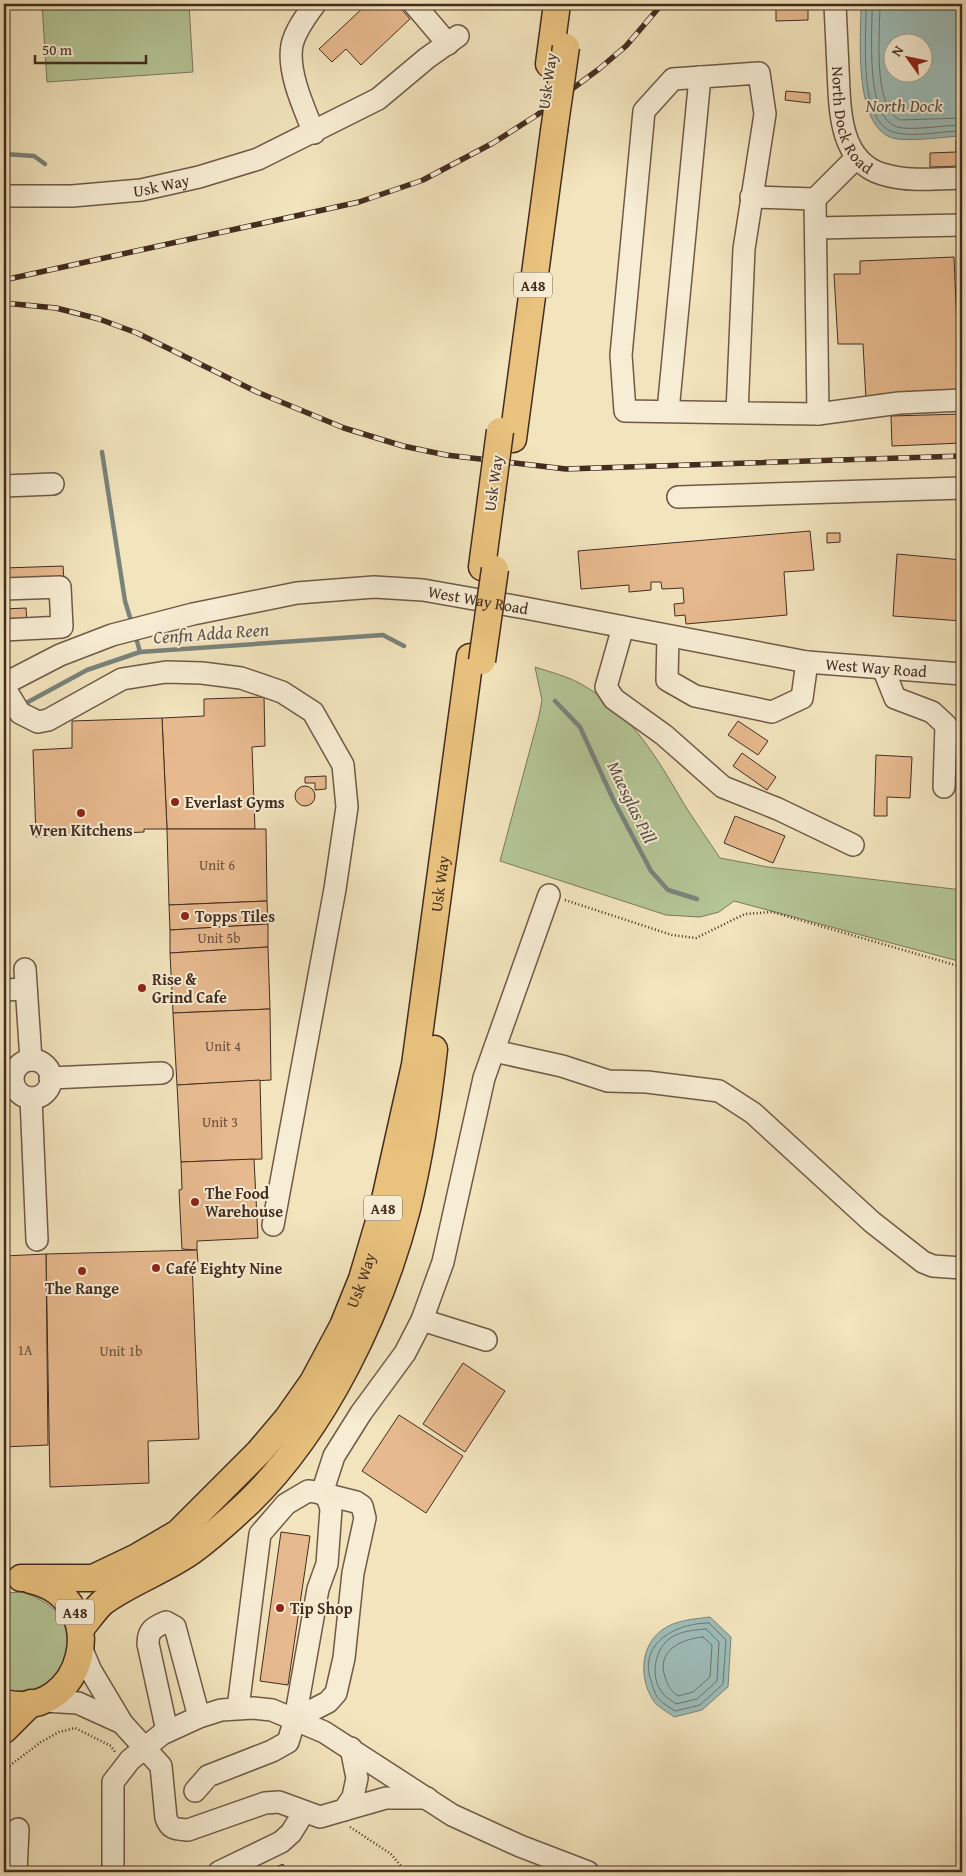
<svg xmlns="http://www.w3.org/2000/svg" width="966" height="1876" viewBox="0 0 966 1876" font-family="'Gentium Book Plus',serif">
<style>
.green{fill:#b4c596;stroke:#7c785b}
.water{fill:#9dbdb9;stroke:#79837c;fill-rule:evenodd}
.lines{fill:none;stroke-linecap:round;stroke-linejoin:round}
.shore{stroke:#70746c;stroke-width:1}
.stream{stroke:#79837c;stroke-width:4.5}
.building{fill:#e7b98e;stroke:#432c20}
.minor-casing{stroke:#6f5a47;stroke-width:24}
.major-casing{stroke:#432c20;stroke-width:29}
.path{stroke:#432c20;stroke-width:2.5;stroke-dasharray:1 2.5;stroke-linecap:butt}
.minor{stroke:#f7edd4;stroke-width:21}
.major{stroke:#e9c27e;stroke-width:26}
.rail-casing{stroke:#432c20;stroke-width:5.5}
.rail{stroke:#f7edd4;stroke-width:4;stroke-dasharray:11;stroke-linecap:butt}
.major-bridge-casing{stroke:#432c20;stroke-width:29;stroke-linecap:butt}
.major-bridge{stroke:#e9c27e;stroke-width:26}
.poi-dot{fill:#8f2418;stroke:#f7edd4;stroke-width:2}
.labels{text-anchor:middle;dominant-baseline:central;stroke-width:4;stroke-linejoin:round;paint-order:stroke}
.number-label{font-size:14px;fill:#6c4f3c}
.shield{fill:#f7edd4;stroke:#796656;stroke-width:1}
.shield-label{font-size:15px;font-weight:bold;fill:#432c20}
.street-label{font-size:16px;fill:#432c20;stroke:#f7edd4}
.poi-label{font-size:16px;font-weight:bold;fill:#432c20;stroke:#f7edd4;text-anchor:start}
.water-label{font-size:18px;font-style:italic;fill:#5a5046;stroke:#f7edd4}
</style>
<rect width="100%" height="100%" fill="#f2e4bd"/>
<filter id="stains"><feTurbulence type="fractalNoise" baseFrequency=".004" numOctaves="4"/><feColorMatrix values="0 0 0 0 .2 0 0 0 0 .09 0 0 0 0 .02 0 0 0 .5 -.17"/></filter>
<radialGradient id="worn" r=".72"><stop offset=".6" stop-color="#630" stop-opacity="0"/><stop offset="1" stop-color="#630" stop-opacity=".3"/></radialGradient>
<g class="green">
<path d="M 42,4 L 189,4 L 193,72 L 47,82 Z"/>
<path d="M 535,667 C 550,672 567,676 581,684 C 630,711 657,758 684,804 C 696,823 708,840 720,858 L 768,867 L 962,890 L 962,962 L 734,901 L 719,912 L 700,917 L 666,915 L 500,861 L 539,716 L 542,700 Z"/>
<path d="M 21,1592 C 48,1599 80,1624 69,1657 C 65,1668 56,1678 50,1688 L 4,1699 L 4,1593 Z"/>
</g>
<g class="water">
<path d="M 861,4 L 962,4 L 962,136 C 942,137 917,141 897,139 C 852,132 861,36 861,4 ZM 894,42 L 924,42 L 924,72 L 894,72 Z"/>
<path d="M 710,1617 L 731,1637 L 728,1687 L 702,1710 L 674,1717 C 668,1712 657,1707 653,1700 C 639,1678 640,1646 662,1630 C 675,1620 695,1619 710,1617 Z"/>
</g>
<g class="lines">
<g class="shore">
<path d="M 866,4 C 867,34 856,126 897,133 C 917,137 942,131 962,131"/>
<path d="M 872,4 C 873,31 864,117 897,127 C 911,131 946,125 962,125"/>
<path d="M 880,4 C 880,31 872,107 900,120 L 962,118"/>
<path d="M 709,1623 L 726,1640 L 723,1684 L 700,1705 L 675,1711 C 670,1707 663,1704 659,1699 C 655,1695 653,1687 651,1681 C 638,1643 676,1623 709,1623 Z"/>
<path d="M 706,1629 L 719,1642 L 717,1681 L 697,1699 L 676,1704 C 672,1701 667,1698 664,1695 C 650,1680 653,1652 669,1639 C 679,1631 694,1630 706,1629 Z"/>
<path d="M 703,1637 L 712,1645 L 710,1677 L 693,1692 L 678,1696 C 670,1690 668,1686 665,1677 C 656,1651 681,1639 703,1637 Z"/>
</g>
<g class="stream">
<path d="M 4,154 L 34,156 L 45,164"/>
<path d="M 102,452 L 125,601 L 132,624"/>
<path d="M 135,634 L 140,652"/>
<path d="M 555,701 L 580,727 L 613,799 L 651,871 L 668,890 L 697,899"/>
<path d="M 28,702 L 87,670 L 140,652 L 383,635 L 404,646"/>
<path d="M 4,717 L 7,715"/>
</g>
</g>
<g class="building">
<path d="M 367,4 L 397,4 L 410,19 L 361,65 L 346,49 L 332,62 L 319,49 Z"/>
<path d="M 776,4 L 808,4 L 808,20 L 776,21 Z"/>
<path d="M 786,91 L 810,93 L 810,103 L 785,100 Z"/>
<path d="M 956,140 L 962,140 L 962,166 L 930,167 L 930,153 L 956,152 Z"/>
<path d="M 954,257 L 959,375 L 962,375 L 962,395 L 866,399 L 863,344 L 838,344 L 834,274 L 860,274 L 860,261 Z"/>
<path d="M 962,414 L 962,443 L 892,446 L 891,416 Z"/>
<path d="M 810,531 L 814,570 L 784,572 L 787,615 L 686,624 L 685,615 L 675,616 L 674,604 L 684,603 L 683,588 L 662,589 L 661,582 L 651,582 L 651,590 L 629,592 L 629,585 L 581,589 L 578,551 Z"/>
<path d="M 827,533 L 840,533 L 840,542 L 827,543 Z"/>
<path d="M 897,554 L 962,560 L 962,621 L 893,616 Z"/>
<path d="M 63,566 L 64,581 L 4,583 L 4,568 Z"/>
<path d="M 26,608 L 27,622 L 4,623 L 4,609 Z"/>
<path d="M 264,697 L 265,746 L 252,747 L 255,829 L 167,829 L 162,718 L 204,716 L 204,699 Z"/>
<path d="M 162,718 L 167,829 L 144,829 L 144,832 L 36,837 L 33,750 L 72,748 L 72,721 Z"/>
<path d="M 738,721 L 768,741 L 758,755 L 728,735 Z"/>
<path d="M 742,753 L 776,777 L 767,790 L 733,766 Z"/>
<path d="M 876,755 L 912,757 L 910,798 L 887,797 L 887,816 L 874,816 Z"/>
<path d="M 326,776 L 326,789 L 315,790 L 315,783 L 305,783 L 305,777 Z"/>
<circle cx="305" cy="796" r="10"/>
<path d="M 735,816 L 785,836 L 773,863 L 724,843 Z"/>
<path d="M 167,829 L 266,829 L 267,901 L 169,905 Z"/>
<path d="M 267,901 L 268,924 L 170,930 L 169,905 Z"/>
<path d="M 268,924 L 268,947 L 170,953 L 170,930 Z"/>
<path d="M 268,947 L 270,1009 L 173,1013 L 170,953 Z"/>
<path d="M 270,1009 L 271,1080 L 177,1085 L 173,1013 Z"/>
<path d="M 260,1080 L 262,1159 L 181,1162 L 177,1085 Z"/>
<path d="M 254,1159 L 258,1238 L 197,1241 L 197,1250 L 182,1249 L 179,1190 L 182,1189 L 181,1162 Z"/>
<path d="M 197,1250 L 198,1262 L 192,1262 L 199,1439 L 148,1441 L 149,1483 L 50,1487 L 46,1254 Z"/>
<path d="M 46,1254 L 48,1445 L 4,1447 L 4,1256 Z"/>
<path d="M 463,1363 L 505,1391 L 465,1452 L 423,1424 Z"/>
<path d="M 399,1415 L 463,1456 L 426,1513 L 362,1471 Z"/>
<path d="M 281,1532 L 310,1536 L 288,1685 L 260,1681 Z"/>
<path d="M 283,1864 L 287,1872 L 264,1872 Z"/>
</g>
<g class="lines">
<g class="minor-casing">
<g id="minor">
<path d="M 414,4 L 448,44"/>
<path id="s1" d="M 835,4 C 836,25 837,47 838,69 C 840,107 838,160 882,174 C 908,182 936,179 962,178"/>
<path d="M 314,133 C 304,108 287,72 292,45 C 295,31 306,16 315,4"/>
<path d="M 857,157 L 815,199 L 818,414 L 899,403 L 962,400"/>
<path id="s2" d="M 4,196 L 72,196 L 141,190 L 199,177 L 258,159 L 378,99 L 427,58 L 458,36"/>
<path d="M 751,197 L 815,199"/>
<path d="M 816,228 L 962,225"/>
<path d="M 668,411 L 700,77"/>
<path d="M 737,412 L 744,249 L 765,114 L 759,73 L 673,79 L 644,111 L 621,355 L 625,411 C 690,412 754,413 818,414"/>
<path d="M 4,486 L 53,484"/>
<path d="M 678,497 L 962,488"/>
<path d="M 4,589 L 60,587 L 62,627 L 4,630"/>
<path d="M 623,627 L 606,687 L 614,699 L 664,735 L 723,787 L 778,809 L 853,845"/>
<path d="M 668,636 L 667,680 L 695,696 L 772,712 L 802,698 L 807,662"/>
<path d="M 883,668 L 895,698 L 932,712 L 946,725 L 944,787"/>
<path id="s3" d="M 4,684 L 60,655 L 112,635 L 193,614 L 297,593 L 374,587 L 423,590 L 525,608 L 807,662 L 962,674"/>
<path d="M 4,687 L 20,713 L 38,722 L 48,720 L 122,679 L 166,672 L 202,673 L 241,678 L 282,692 L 313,712 L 343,765 L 347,807 L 335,889 L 273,1225"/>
<path d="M 25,969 L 31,1060"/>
<path d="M 4,990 L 26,989"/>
<path d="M 494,1051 L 562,1066 L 608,1081 L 647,1082 L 719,1091 L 753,1113 L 872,1222 L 923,1262 L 933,1266 L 962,1268"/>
<circle cx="32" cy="1079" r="19"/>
<path d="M 50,1078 L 162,1073"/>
<path d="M 31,1098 L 37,1240"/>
<path d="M 422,1320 L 486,1340"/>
<path d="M 82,1650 L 91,1671 L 122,1723 L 161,1766 L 166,1818 C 170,1830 177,1829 188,1830 L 265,1803 L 279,1802 L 320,1817 L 344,1810 L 353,1797 L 357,1778 L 351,1748"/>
<path d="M 43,1701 L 78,1703 L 122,1723"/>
<path d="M 238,1708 L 260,1534 L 286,1504 L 308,1491 L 316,1492 L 356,1502 L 362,1506 L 365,1518 L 353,1573 L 344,1658 L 336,1693 L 328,1702 L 295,1719"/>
<path d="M 167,1731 L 148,1644 C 148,1630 154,1627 166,1622 L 175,1627 L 199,1717"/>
<path d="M 195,1791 L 208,1776 L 272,1751 L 288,1742 L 295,1719 L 318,1589 L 327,1564 L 331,1509 L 328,1499 L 322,1493 L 334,1456 L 361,1413 L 405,1353 L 422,1320 L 443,1262 L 484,1078 L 549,895"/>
<path d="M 344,1810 L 386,1798 L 427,1798"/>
<path d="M 16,1872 L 18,1829"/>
<path d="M 113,1872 L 113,1782 L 130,1760 L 162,1734 L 199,1717 L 221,1710 L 253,1708 L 272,1710 L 324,1732 L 452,1815 L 520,1846 L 588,1872"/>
<path d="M 219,1872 L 281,1842 L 291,1833 L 304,1812"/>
</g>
</g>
<g class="major-casing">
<g id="major">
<path d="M 549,64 L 557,4"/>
<path d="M 513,439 L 554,131"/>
<path d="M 482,567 L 491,499"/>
<path id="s4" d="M 21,1578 L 93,1578 L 137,1557 L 178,1533 L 259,1452 L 287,1419 L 313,1382 L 343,1326 L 362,1279 L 383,1208 L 415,1065 L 470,657"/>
<path d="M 81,1628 C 88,1620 95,1609 103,1602 C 130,1582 164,1571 192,1551 C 211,1537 231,1519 249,1502 C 325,1428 381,1310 407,1209 C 420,1156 428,1103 434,1049"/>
<path d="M 4,1703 C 85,1722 114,1599 31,1580"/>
<path d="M 4,1730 L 31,1703"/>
</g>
</g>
<g class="path">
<path d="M 565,900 L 672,935 L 696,938 L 745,914 L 772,912 L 962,967"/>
<path d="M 4,1770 L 41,1742 L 59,1732 L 75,1728 L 111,1746 L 115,1752"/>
<path d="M 350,1827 L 391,1854 L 406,1872"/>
</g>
<use href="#minor" class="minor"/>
<use href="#major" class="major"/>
<g class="rail-casing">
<g id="rail">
<path d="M 4,280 L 359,202 L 423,180 L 493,143 L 537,115 L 599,69 L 626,46 L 662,4"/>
<path d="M 4,303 L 56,308 L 99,319 L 137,333 L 257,392 L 344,428 L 403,446 L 446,455 L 566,469 L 962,456"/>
</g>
</g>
<use href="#rail" class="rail"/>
<g class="major-bridge-casing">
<g id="major-bridge">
<path d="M 554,131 L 566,47"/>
<path d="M 491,499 L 500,431"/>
<path d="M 482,661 L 495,569"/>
</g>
</g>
<use href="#major-bridge" class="major-bridge"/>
</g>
<g class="poi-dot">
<circle cx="175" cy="802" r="5"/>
<circle cx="81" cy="813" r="5"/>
<circle cx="185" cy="916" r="5"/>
<circle cx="142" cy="988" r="5"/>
<circle cx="195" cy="1202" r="5"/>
<circle cx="156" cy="1268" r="5"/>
<circle cx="82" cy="1271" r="5"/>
<circle cx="280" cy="1608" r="5"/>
</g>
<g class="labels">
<g class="number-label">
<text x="217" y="865">Unit 6</text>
<text x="219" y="938">Unit 5b</text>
<text x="223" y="1046">Unit 4</text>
<text x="220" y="1122">Unit 3</text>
<text x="25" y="1350">1A</text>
<text x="121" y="1351">Unit 1b</text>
</g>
<g class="shield">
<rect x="514" y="272.5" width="38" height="25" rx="4"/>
<rect x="364" y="1195.5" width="38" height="25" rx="4"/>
<rect x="56" y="1599.5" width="38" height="25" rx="4"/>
</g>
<g class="shield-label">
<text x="533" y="285">A48</text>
<text x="383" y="1208">A48</text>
<text x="75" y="1612">A48</text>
</g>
<g class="street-label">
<text transform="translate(547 81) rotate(-82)">Usk Way</text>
<text stroke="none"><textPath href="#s1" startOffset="119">North Dock Road</textPath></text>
<text stroke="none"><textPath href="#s2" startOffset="158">Usk Way</textPath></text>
<text transform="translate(493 483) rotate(-82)">Usk Way</text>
<text stroke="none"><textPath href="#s3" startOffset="491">West Way Road</textPath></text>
<text stroke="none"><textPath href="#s3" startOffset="895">West Way Road</textPath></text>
<text stroke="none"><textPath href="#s4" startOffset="889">Usk Way</textPath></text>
<text stroke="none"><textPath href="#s4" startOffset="484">Usk Way</textPath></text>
</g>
<g class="poi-label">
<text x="185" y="802">Everlast Gyms</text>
<text x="81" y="830" text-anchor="middle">Wren Kitchens</text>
<text x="195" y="916">Topps Tiles</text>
<text x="152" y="979">Rise &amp;<tspan x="152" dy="18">Grind Cafe</tspan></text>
<text x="205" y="1193">The Food<tspan x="205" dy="18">Warehouse</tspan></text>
<text x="166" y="1268">Café Eighty Nine</text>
<text x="82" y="1288" text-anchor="middle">The Range</text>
<text x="290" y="1608">Tip Shop</text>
</g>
<g class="water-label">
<text x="904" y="105">North Dock</text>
<text transform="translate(211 633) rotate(-4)">Cenfn Adda Reen</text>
<text transform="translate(632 802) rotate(64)">Maesglas Pill</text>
</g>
</g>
<rect width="966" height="1876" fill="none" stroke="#f2e4bd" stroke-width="20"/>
<rect x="5" y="5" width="956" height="1866" fill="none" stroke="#432c20" stroke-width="2.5"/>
<rect x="10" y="10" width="946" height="1856" fill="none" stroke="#432c20"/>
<g transform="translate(908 58) rotate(303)"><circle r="24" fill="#f7edd4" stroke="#afa08c"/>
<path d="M0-4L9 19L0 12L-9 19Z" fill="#8f2418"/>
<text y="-8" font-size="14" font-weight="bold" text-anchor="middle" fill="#432c20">N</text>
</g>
<path d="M35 55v8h111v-8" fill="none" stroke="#432c20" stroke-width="2.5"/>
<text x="42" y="55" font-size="15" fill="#432c20" stroke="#f7edd4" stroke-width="4" paint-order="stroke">50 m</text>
<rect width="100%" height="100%" filter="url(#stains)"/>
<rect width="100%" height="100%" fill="url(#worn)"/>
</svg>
